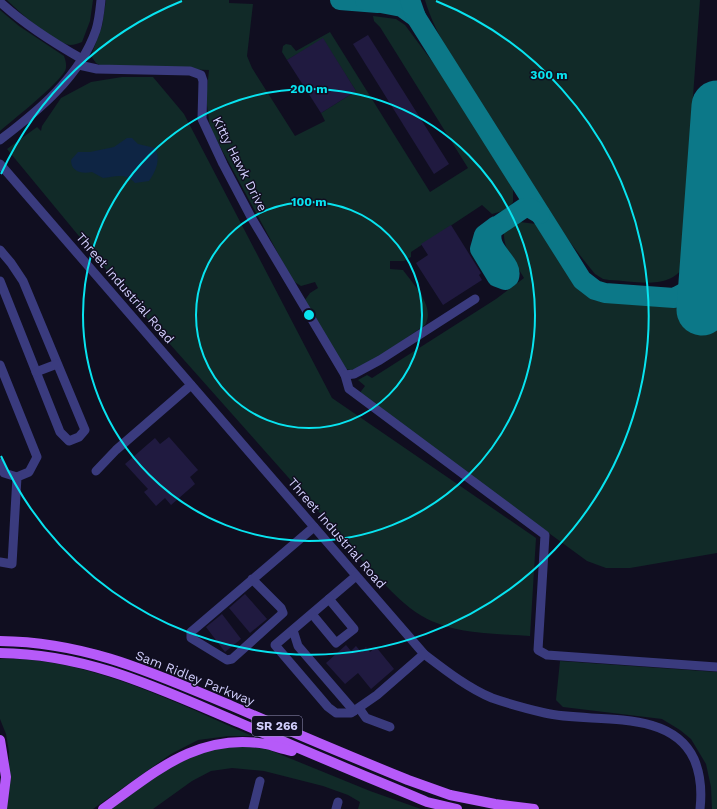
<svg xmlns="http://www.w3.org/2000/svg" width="717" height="809" viewBox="0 0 717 809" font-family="'Work Sans',sans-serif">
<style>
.green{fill:#112a28}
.water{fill:#0e2544}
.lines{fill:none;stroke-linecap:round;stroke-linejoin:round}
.taxiway{stroke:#0c7888;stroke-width:20}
.runway{stroke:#0c7888;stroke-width:51}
.building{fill:#201a40}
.minor{stroke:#3a3b7e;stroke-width:9}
.major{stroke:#b65af9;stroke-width:10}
.ring{fill:none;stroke:#08e3ef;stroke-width:2}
.labels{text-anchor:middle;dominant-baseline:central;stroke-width:3;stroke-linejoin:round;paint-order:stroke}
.shield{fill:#100e20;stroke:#9895bb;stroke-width:1}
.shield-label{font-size:12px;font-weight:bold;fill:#d2cffd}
.street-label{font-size:13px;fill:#d2cffd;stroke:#100e20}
.centre{fill:#08e3ef;stroke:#100e20;stroke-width:2}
.ring-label{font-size:12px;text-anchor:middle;font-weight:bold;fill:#08e3ef;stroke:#100e20;stroke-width:3;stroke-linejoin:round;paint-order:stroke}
</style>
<rect width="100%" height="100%" fill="#100e20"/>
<g class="green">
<path d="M 7,0 L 93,0 L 90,21 L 82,42 C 79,43 74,45 70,45 C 53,42 19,12 7,0 Z"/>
<path d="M 106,0 L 229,0 L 229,3 L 253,4 L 247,56 L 252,68 L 295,136 L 325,121 L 321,113 L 356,91 L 323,39 L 287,60 L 282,52 L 283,46 L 286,44 L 291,45 L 296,51 L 330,32 L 430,192 L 468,168 L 380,27 L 374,21 L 373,16 L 396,19 L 405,25 L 446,80 L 513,187 L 513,202 L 506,210 L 492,214 L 482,205 L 411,252 L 411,257 L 404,261 L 390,261 L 390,269 L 403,270 C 413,284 436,307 425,325 C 410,335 366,368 351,370 C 348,370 346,369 343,367 L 305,300 L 310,293 L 318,288 L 315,282 L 301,286 L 293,281 L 210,128 L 206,98 L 209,70 L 101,66 L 96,63 L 91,56 L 102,26 Z"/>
<path d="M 425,0 L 700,0 L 685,207 L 685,214 L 689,215 L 685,265 C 669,291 635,281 609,280 L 603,279 L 595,274 C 553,224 521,167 486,112 C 466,80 435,36 425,0 Z"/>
<path d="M 0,10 L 19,26 L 64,56 C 66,61 67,67 65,71 C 57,85 14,119 0,131 Z"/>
<path d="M 122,77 L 153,77 L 184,114 L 332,398 L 536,538 L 530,636 C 489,633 444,635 410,608 C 397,598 386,585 374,574 L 121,289 L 102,264 L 7,149 L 37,127 L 41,131 L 42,126 L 61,98 L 91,82 Z"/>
<path d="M 520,222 L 536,224 L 580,291 L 594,300 L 604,302 L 717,311 L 717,553 L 630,568 L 606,568 L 587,561 L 359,394 L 365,386 L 358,380 L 367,375 L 372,378 L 496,299 L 524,278 C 516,263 503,251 504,232 Z"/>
<path d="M 0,659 C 84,656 177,703 252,736 L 229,736 L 198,740 L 171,754 L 93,809 L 0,809 L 9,774 L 9,752 L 6,734 L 0,719 Z"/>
<path d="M 560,661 L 717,672 L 717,809 L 712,809 L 711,787 L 706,764 L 691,739 L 680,730 L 662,719 L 563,707 L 556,700 Z"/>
<path d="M 239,746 L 267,749 L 370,791 L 421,809 L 358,809 L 360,802 L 348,795 L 323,786 L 264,771 L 232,768 L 211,771 L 192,781 L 153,809 L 110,809 L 165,770 L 210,748 Z"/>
</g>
<path class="water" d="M 127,138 L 132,138 L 138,144 L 155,148 C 161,160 156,171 149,181 L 135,183 C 125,172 115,177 103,178 L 92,172 C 82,174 71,172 71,160 L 78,152 L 90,152 L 114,147 Z"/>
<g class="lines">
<g class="taxiway">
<path d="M 340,0 L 378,3"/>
<path d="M 365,0 L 402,7 L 416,17"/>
<path d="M 410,0 L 416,17 L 582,280 L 595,290 L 605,293 L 674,298 L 687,291 L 717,293"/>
<path d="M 496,226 L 484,235 L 480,249 L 497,277 L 505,280 L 509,277 C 514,262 484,250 493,229 L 524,208 L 530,208 L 540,214"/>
</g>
<path class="runway" d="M 702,310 L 717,106"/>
</g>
<g class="building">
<path d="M 368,35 L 449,164 L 434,174 L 353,44 Z"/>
<path d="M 323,38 L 356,91 L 321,113 L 287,60 Z"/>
<path d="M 451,225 L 481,273 L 479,275 L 482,280 L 443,305 L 416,263 L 428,255 L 421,244 Z"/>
<path d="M 169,437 L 198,470 L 190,477 L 195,484 L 171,505 L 165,498 L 156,506 L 144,492 L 148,489 L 125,464 L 155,438 L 160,444 Z"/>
<path d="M 245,594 L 267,619 L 250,633 L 229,608 Z"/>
<path d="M 222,614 L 241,639 L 225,652 L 206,627 Z"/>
<path d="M 346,645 L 351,651 L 356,646 L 361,652 L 366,647 L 370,652 L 376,647 L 394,669 L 371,689 L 358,673 L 345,684 L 326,663 Z"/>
</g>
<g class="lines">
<g class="minor">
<path d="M 0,2 C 25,25 52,42 82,59"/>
<path d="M 79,65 L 97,69 L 190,71 L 201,75 L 203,81 L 202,119 L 223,164 L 251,217 L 345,375 L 354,374 L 380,360 L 475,299"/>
<path d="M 0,140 C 38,111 80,77 96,30 C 99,21 100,10 101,0"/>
<path d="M 0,164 L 424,654 C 445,670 468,688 492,698 C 509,704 528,709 545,713 C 591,724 670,707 694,759 C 701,775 702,791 700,809"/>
<path d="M 0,250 L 11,263 L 23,281 L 85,430 L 79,437 L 69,441 L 60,432 L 0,281"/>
<path d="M 0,365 L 37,457 L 29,472 L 17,477 L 12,564 L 0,562"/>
<path d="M 36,372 L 57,364"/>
<path d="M 345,375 L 349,389 L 545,535 L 538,650 L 547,655 L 717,667"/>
<path d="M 0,463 L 4,473 L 17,477"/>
<path d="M 96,471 L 116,450 L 191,385"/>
<path d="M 356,576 L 275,645 L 328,707 L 336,713 L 351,713 L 377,695 L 424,654"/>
<path d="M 252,579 L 281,608 L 283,613 L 232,659 L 227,660 L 191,638 L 191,632 L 314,527"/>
<path d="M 312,614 L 336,643 L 354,629 L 329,599"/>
<path d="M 293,630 L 298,646 L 354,711"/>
<path d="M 359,708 L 366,718 L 390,727"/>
<path d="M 253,809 L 260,781"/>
<path d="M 336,809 L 338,802"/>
</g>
<g class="major">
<path d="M 0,641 C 87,642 153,673 232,706 C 290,731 349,756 408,780 L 450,795 L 495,804 L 534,809"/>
<path d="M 0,653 C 89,654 160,689 240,723 C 302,750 365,776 427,802 L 457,809"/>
<path d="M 0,740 L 6,777 L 2,809"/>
<path d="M 103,809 C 154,773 197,732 266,744 C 274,746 283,749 292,751"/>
</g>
</g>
<g class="ring">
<circle cx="309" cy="315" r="113"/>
<circle cx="309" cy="315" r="226"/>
<path d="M1 174A339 339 0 0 1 182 1M436 1A339 339 0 1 1 1 456"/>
</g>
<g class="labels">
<rect class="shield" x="252" y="716" width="50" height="20" rx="3"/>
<g class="shield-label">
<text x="277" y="726">SR 266</text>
</g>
<g class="street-label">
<text transform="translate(240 164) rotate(63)">Kitty Hawk Drive</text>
<text transform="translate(125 288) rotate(49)">Threet Industrial Road</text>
<text transform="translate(337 533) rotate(49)">Threet Industrial Road</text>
<text transform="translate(195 678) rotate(22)">Sam Ridley Parkway</text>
</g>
</g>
<circle cx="309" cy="315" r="6" class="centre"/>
<g class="ring-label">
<text x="549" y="79">300 m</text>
<text x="309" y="93">200 m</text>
<text x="309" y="206">100 m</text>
</g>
</svg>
